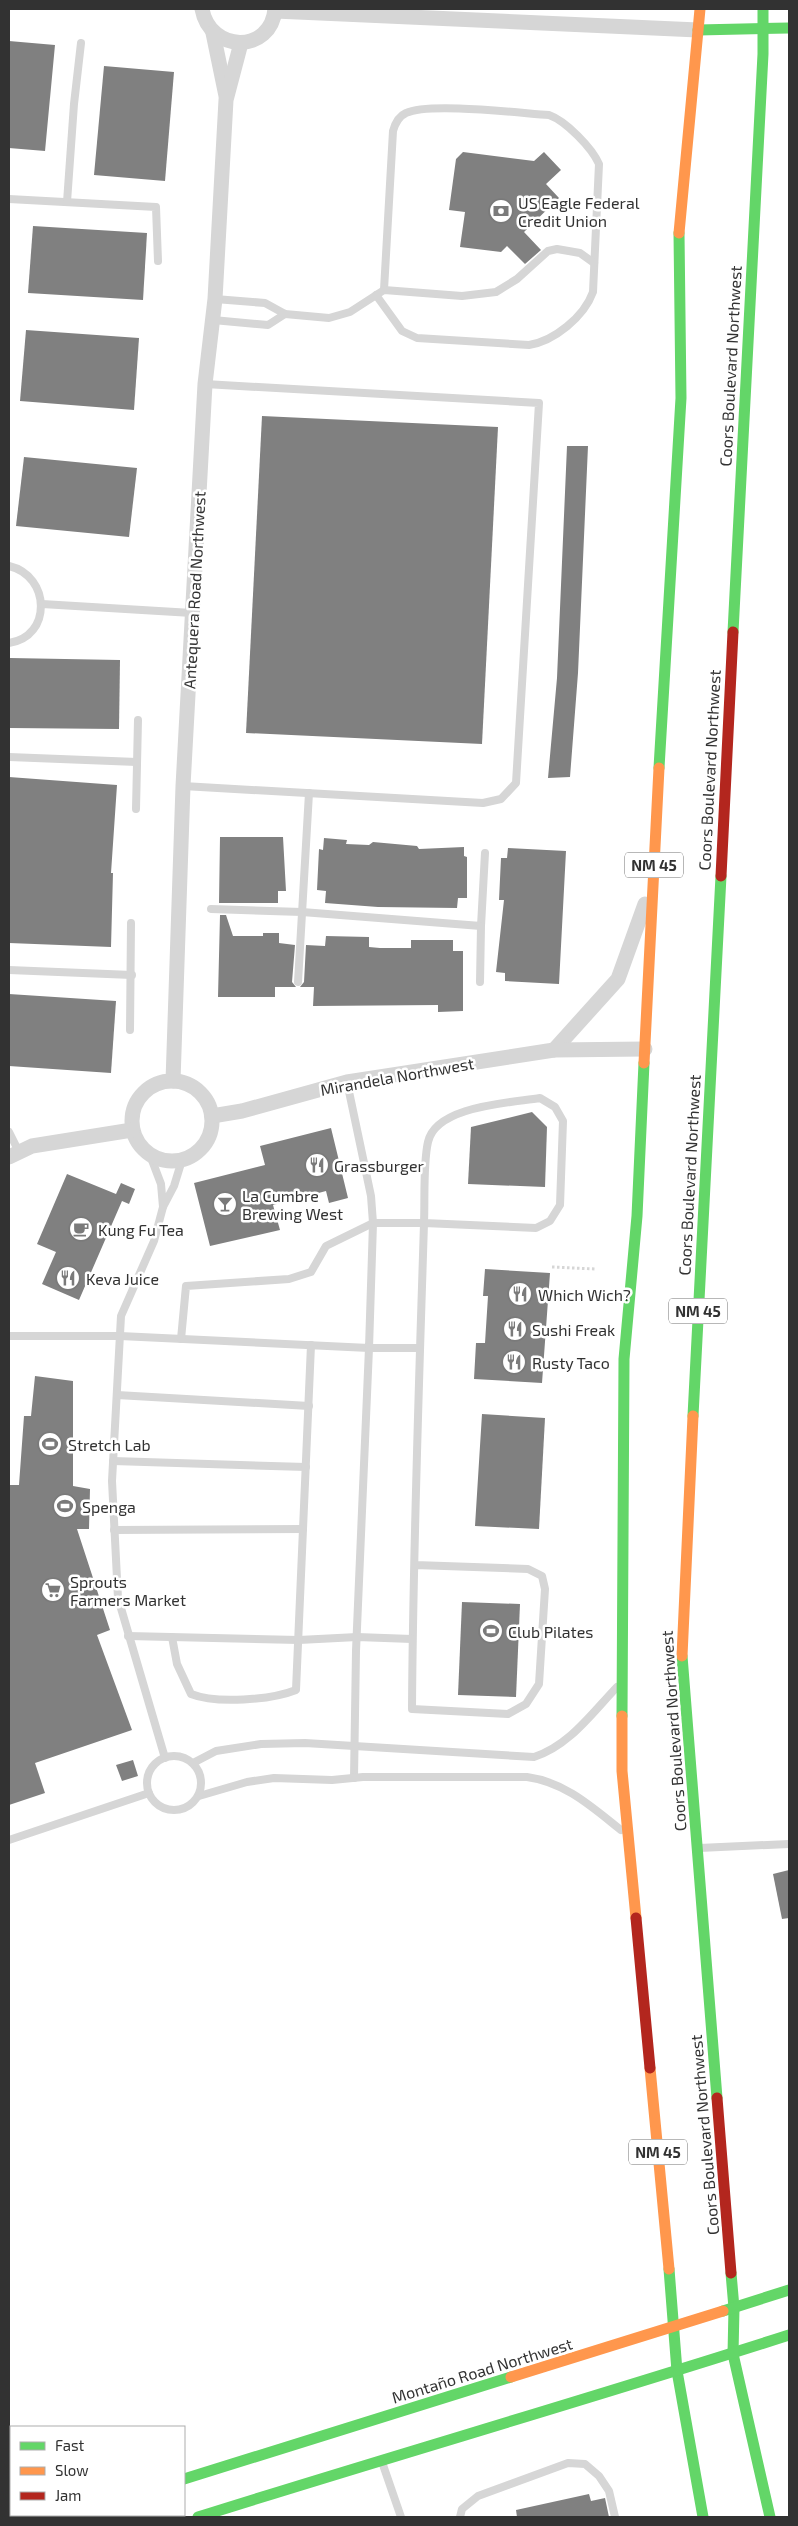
<svg xmlns="http://www.w3.org/2000/svg" width="798" height="2526" viewBox="0 0 798 2526" font-family="'Exo 2',sans-serif">
<style>
.building{fill:#808080}
.lines{fill:none;stroke-linecap:round;stroke-linejoin:round}
.path{stroke:#d6d6d6;stroke-width:3;stroke-dasharray:2.5 2.5;stroke-linecap:butt}
.lane{stroke:#d6d6d6;stroke-width:8}
.street{stroke:#d6d6d6;stroke-width:15}
.fast{stroke:#63d668;stroke-width:11}
.slow{stroke:#ff974d;stroke-width:11}
.jam{stroke:#b3261e;stroke-width:11}
.labels{text-anchor:middle;dominant-baseline:central;stroke-width:5;stroke-linejoin:round;paint-order:stroke}
.shield{fill:#fff;stroke:#707070;stroke-width:1}
.shield-label{font-size:15px;font-weight:bold;fill:#323232}
.poi-label{font-size:16px;fill:#323232;stroke:#fff;text-anchor:start}
.street-label{font-size:16px;fill:#323232;stroke:#fff}
</style>
<rect width="100%" height="100%" fill="#fff"/>
<g class="building">
<path d="M 9,41 L 55,45 L 45,151 L 9,148 Z"/>
<path d="M 104,66 L 174,72 L 165,181 L 94,175 Z"/>
<path d="M 463,152 L 534,161 L 544,152 L 561,170 L 546,184 L 559,198 L 524,232 L 541,250 L 525,264 L 507,246 L 501,252 L 460,247 L 465,212 L 449,210 L 456,159 Z"/>
<path d="M 33,226 L 147,233 L 143,300 L 28,293 Z"/>
<path d="M 26,330 L 139,338 L 134,410 L 20,401 Z"/>
<path d="M 262,416 L 498,427 L 482,744 L 246,733 Z"/>
<path d="M 567,446 L 588,446 L 578,673 L 570,777 L 548,778 L 557,678 Z"/>
<path d="M 24,457 L 137,468 L 129,537 L 16,526 Z"/>
<path d="M 10,658 L 120,660 L 119,729 L 9,728 Z"/>
<path d="M 9,777 L 117,785 L 111,873 L 113,873 L 111,947 L 9,943 Z"/>
<path d="M 220,837 L 283,837 L 286,891 L 278,891 L 278,903 L 219,903 Z"/>
<path d="M 324,838 L 347,840 L 346,844 L 369,845 L 373,842 L 417,846 L 419,849 L 464,847 L 464,856 L 467,857 L 467,898 L 458,898 L 457,908 L 378,907 L 325,903 L 326,891 L 317,890 L 319,849 L 323,850 Z"/>
<path d="M 508,848 L 566,851 L 559,984 L 505,981 L 505,973 L 496,972 L 504,900 L 499,900 L 501,858 L 507,858 Z"/>
<path d="M 220,915 L 226,915 L 233,936 L 263,936 L 263,933 L 279,933 L 279,943 L 295,945 L 292,982 L 296,987 L 275,987 L 275,997 L 218,997 Z"/>
<path d="M 326,936 L 369,937 L 369,947 L 380,948 L 411,948 L 411,940 L 453,940 L 453,951 L 463,951 L 463,1011 L 438,1012 L 438,1005 L 313,1006 L 314,987 L 300,987 L 304,982 L 306,945 L 325,946 Z"/>
<path d="M 9,994 L 116,1001 L 111,1073 L 9,1066 Z"/>
<path d="M 532,1112 L 547,1127 L 545,1187 L 468,1184 L 471,1127 Z"/>
<path d="M 331,1128 L 348,1198 L 329,1203 L 326,1191 L 273,1205 L 280,1230 L 210,1246 L 194,1183 L 265,1165 L 260,1146 Z"/>
<path d="M 67,1174 L 116,1194 L 121,1183 L 135,1189 L 129,1204 L 122,1201 L 79,1300 L 42,1284 L 56,1252 L 37,1244 Z"/>
<path d="M 485,1269 L 550,1273 L 542,1383 L 474,1379 L 476,1343 L 485,1343 L 488,1296 L 483,1296 Z"/>
<path d="M 35,1376 L 73,1381 L 73,1486 L 90,1489 L 89,1529 L 77,1529 L 110,1630 L 97,1635 L 132,1730 L 35,1763 L 45,1793 L 9,1805 L 9,1485 L 19,1485 L 24,1416 L 31,1416 Z"/>
<path d="M 482,1414 L 545,1418 L 539,1529 L 475,1526 Z"/>
<path d="M 462,1602 L 520,1604 L 516,1697 L 458,1695 Z"/>
<path d="M 133,1760 L 138,1776 L 122,1781 L 116,1765 Z"/>
<path d="M 789,1870 L 789,1918 L 782,1919 L 773,1874 Z"/>
<path d="M 589,2494 L 591,2501 L 605,2498 L 609,2517 L 517,2517 L 516,2510 Z"/>
</g>
<g class="lines">
<path class="path" d="M 552,1267 L 595,1269"/>
<g class="lane">
<path d="M 9,199 L 156,207 L 158,261"/>
<path d="M 67,202 L 74,104 L 81,43"/>
<path d="M 376,295 L 402,331 L 417,338 L 529,345 C 554,341 584,317 593,292 L 599,164 C 592,148 566,121 549,115 C 519,113 429,102 406,113 C 399,116 395,124 393,131 L 384,290"/>
<path d="M 215,299 L 265,303 L 285,314 L 329,318 L 350,312 L 384,290 L 462,296 L 496,292 L 517,279 L 548,251 L 557,249 L 580,253 L 594,263"/>
<path d="M 213,320 L 268,325 L 285,314"/>
<path d="M 9,566 C 51,576 52,637 9,643"/>
<path d="M 42,604 L 192,613"/>
<path d="M 9,757 L 137,762"/>
<path d="M 183,786 L 483,803 L 501,799 L 516,783 L 539,403 L 205,384"/>
<path d="M 136,809 L 138,720"/>
<path d="M 211,909 L 302,912 L 481,926 L 485,853"/>
<path d="M 9,970 L 132,975"/>
<path d="M 298,982 L 309,793"/>
<path d="M 480,982 L 481,926"/>
<path d="M 130,1030 L 131,923"/>
<path d="M 9,1132 L 19,1152"/>
<path d="M 150,1155 L 161,1184 L 163,1207 L 174,1186 L 182,1160"/>
<path d="M 163,1207 L 154,1241 L 121,1316 L 112,1481 L 118,1598 L 165,1758"/>
<path d="M 9,1336 L 120,1336 L 369,1348 L 373,1223 L 371,1196 L 347,1082"/>
<path d="M 181,1339 L 186,1286 L 289,1279 L 311,1272 L 326,1246 L 373,1223 L 424,1223 C 425,1200 423,1163 428,1142 C 436,1106 509,1103 540,1098 L 555,1107 L 563,1121 L 560,1205 L 550,1221 L 536,1228 L 424,1223 C 419,1385 413,1547 412,1709 L 508,1714 L 526,1704 L 539,1684 L 545,1589 L 542,1576 L 528,1569 L 415,1565"/>
<path d="M 117,1395 L 309,1406"/>
<path d="M 113,1461 L 306,1467"/>
<path d="M 114,1530 L 303,1529"/>
<path d="M 128,1636 L 299,1640 L 357,1637 L 412,1639"/>
<path d="M 172,1637 L 177,1664 L 191,1694 C 216,1704 271,1700 296,1690 L 311,1345"/>
<circle cx="174" cy="1783" r="27"/>
<path d="M 193,1763 L 216,1751 L 261,1744 L 305,1743 L 534,1757 C 569,1746 592,1713 617,1687"/>
<path d="M 354,1778 L 356,1651 L 369,1348 L 420,1348"/>
<path d="M 199,1796 L 247,1782 L 274,1778 L 332,1780 L 363,1777 L 527,1777 C 565,1782 592,1807 621,1830"/>
<path d="M 9,1840 L 149,1793"/>
<path d="M 699,1848 L 789,1844"/>
<path d="M 382,2462 L 401,2517"/>
<path d="M 460,2517 L 462,2509 L 478,2496 L 568,2463 L 585,2464 L 599,2476 L 609,2491 L 615,2517"/>
</g>
<g class="street">
<path d="M 202,9 C 210,53 271,54 275,9"/>
<path d="M 275,11 L 698,30"/>
<path d="M 213,33 L 226,96"/>
<path d="M 554,1050 L 618,979 L 645,904"/>
<circle cx="172" cy="1121" r="40"/>
<path d="M 173,1081 L 183,786 L 205,384 L 215,299 L 226,100 L 241,43"/>
<path d="M 212,1116 L 242,1111 L 347,1082 L 554,1050 L 645,1049"/>
<path d="M 9,1157 L 32,1146 L 132,1130"/>
<path d="M 9,2464 L 11,2472"/>
<path d="M 24,2515 L 25,2517"/>
</g>
<g class="fast">
<path d="M 698,30 L 789,28"/>
<path d="M 733,632 L 763,54 L 763,9"/>
<path d="M 659,768 L 681,398 L 679,233"/>
<path d="M 693,1416 L 721,876"/>
<path d="M 682,1656 L 717,2098"/>
<path d="M 622,1716 L 624,1359 L 637,1216 L 644,1063"/>
<path d="M 669,2269 L 677,2371 L 703,2517"/>
<path d="M 731,2273 L 734,2308 L 733,2354 L 770,2517"/>
<path d="M 723,2311 L 789,2290"/>
<path d="M 184,2479 L 511,2377"/>
<path d="M 61,2517 L 69,2515"/>
<path d="M 125,2517 L 133,2515"/>
<path d="M 198,2517 C 395,2455 593,2398 789,2335"/>
</g>
<g class="slow">
<path d="M 679,233 L 700,9"/>
<path d="M 644,1063 L 659,768"/>
<path d="M 682,1656 L 693,1416"/>
<path d="M 622,1716 L 622,1771 L 636,1918"/>
<path d="M 650,2068 L 669,2269"/>
<path d="M 511,2377 L 723,2311"/>
</g>
<g class="jam">
<path d="M 721,876 L 733,632"/>
<path d="M 636,1918 L 650,2068"/>
<path d="M 717,2098 L 731,2273"/>
</g>
</g>
<defs>
<g id="bank-ring" transform="scale(1.25)"><circle r="9.5" fill="#fff" stroke="#7a7a7a" stroke-width="1.5"/><path d="M-6-4H6V4H-6ZM0-2.3a2.3 2.3 0 1 0 0 4.6a2.3 2.3 0 1 0 0-4.6Z" fill="#7a7a7a"/></g>
<g id="restaurant-ring" transform="scale(1.25)"><circle r="9.5" fill="#fff" stroke="#7a7a7a" stroke-width="1.5"/><path d="M-5-6h1v4h1v-4h1v4h1v-4h1v5L-1.5 .5V6h-2V.5L-5-1ZM5-6V6H3V1.5H1.5Q1.5-4 5-6Z" fill="#7a7a7a"/></g>
<g id="bar-ring" transform="scale(1.25)"><circle r="9.5" fill="#fff" stroke="#7a7a7a" stroke-width="1.5"/><path d="M-6-5H6L.8 .8V4.5H3.5V6h-7V4.5H-.8V.8Z" fill="#7a7a7a"/></g>
<g id="cafe-ring" transform="scale(1.25)"><circle r="9.5" fill="#fff" stroke="#7a7a7a" stroke-width="1.5"/><path d="M-5.5-4.5H6V0H3Q3 3.5 0 3.5H-2.5Q-5.5 3.5-5.5 0ZM3-3.2v2h1.7v-2ZM-6 4.5H4V6H-6Z" fill="#7a7a7a"/></g>
<g id="stadium-ring" transform="scale(1.25)"><circle r="9.5" fill="#fff" stroke="#7a7a7a" stroke-width="1.5"/><path d="M0-5a6.5 5 0 1 0 0 10a6.5 5 0 1 0 0-10ZM-3.5-1.8h7v3.6h-7Z" fill="#7a7a7a"/></g>
<g id="supermarket-ring" transform="scale(1.25)"><circle r="9.5" fill="#fff" stroke="#7a7a7a" stroke-width="1.5"/><path d="M-6-5.5h2.5l.6 2H6L4.5 2H-2.5L-4.4-4H-6ZM-1.5 3.2a1.3 1.3 0 1 0 .1 0ZM3 3.2a1.3 1.3 0 1 0 .1 0Z" fill="#7a7a7a"/></g>
</defs>
<g fill-rule="evenodd">
<use href="#bank-ring" x="501" y="211"/>
<use href="#restaurant-ring" x="317" y="1165"/>
<use href="#bar-ring" x="225" y="1204"/>
<use href="#cafe-ring" x="81" y="1229"/>
<use href="#restaurant-ring" x="68" y="1278"/>
<use href="#restaurant-ring" x="520" y="1294"/>
<use href="#restaurant-ring" x="515" y="1329"/>
<use href="#restaurant-ring" x="514" y="1362"/>
<use href="#stadium-ring" x="50" y="1444"/>
<use href="#stadium-ring" x="65" y="1506"/>
<use href="#supermarket-ring" x="53" y="1590"/>
<use href="#stadium-ring" x="491" y="1631"/>
</g>
<g class="labels">
<g class="shield">
<rect x="625" y="852.5" width="58" height="25" rx="4"/>
<rect x="669" y="1298.5" width="58" height="25" rx="4"/>
<rect x="629" y="2139.5" width="58" height="25" rx="4"/>
</g>
<g class="shield-label">
<text x="654" y="865">NM 45</text>
<text x="698" y="1311">NM 45</text>
<text x="658" y="2152">NM 45</text>
</g>
<g class="poi-label">
<text x="518" y="202">US Eagle Federal<tspan x="518" dy="18">Credit Union</tspan></text>
<text x="334" y="1165">Grassburger</text>
<text x="242" y="1195">La Cumbre<tspan x="242" dy="18">Brewing West</tspan></text>
<text x="98" y="1229">Kung Fu Tea</text>
<text x="86" y="1278">Keva Juice</text>
<text x="538" y="1294">Which Wich?</text>
<text x="532" y="1329">Sushi Freak</text>
<text x="532" y="1362">Rusty Taco</text>
<text x="68" y="1444">Stretch Lab</text>
<text x="82" y="1506">Spenga</text>
<text x="70" y="1581">Sprouts<tspan x="70" dy="18">Farmers Market</tspan></text>
<text x="508" y="1631">Club Pilates</text>
</g>
<g class="street-label">
<text transform="translate(730 366) rotate(-87)">Coors Boulevard Northwest</text>
<text transform="translate(194 590) rotate(-87)">Antequera Road Northwest</text>
<text transform="translate(709 770) rotate(-87)">Coors Boulevard Northwest</text>
<text transform="translate(397 1076) rotate(-10)">Mirandela Northwest</text>
<text transform="translate(689 1175) rotate(-87)">Coors Boulevard Northwest</text>
<text transform="translate(673 1731) rotate(-94)">Coors Boulevard Northwest</text>
<text transform="translate(704 2135) rotate(-95)">Coors Boulevard Northwest</text>
<text transform="translate(482 2370) rotate(-17)">Montaño Road Northwest</text>
</g>
</g>
<rect width="798" height="2526" fill="none" stroke="#323232" stroke-width="20"/>
<rect x="10" y="2426" width="175" height="90" fill="#ffffff" stroke="#adadad"/>
<rect x="20" y="2442" width="25" height="8" fill="#63d668" stroke="#adadad"/>
<text x="55" y="2451" font-size="15" fill="#323232">Fast</text>
<rect x="20" y="2467" width="25" height="8" fill="#ff974d" stroke="#adadad"/>
<text x="55" y="2476" font-size="15" fill="#323232">Slow</text>
<rect x="20" y="2492" width="25" height="8" fill="#b3261e" stroke="#adadad"/>
<text x="55" y="2501" font-size="15" fill="#323232">Jam</text>
</svg>
